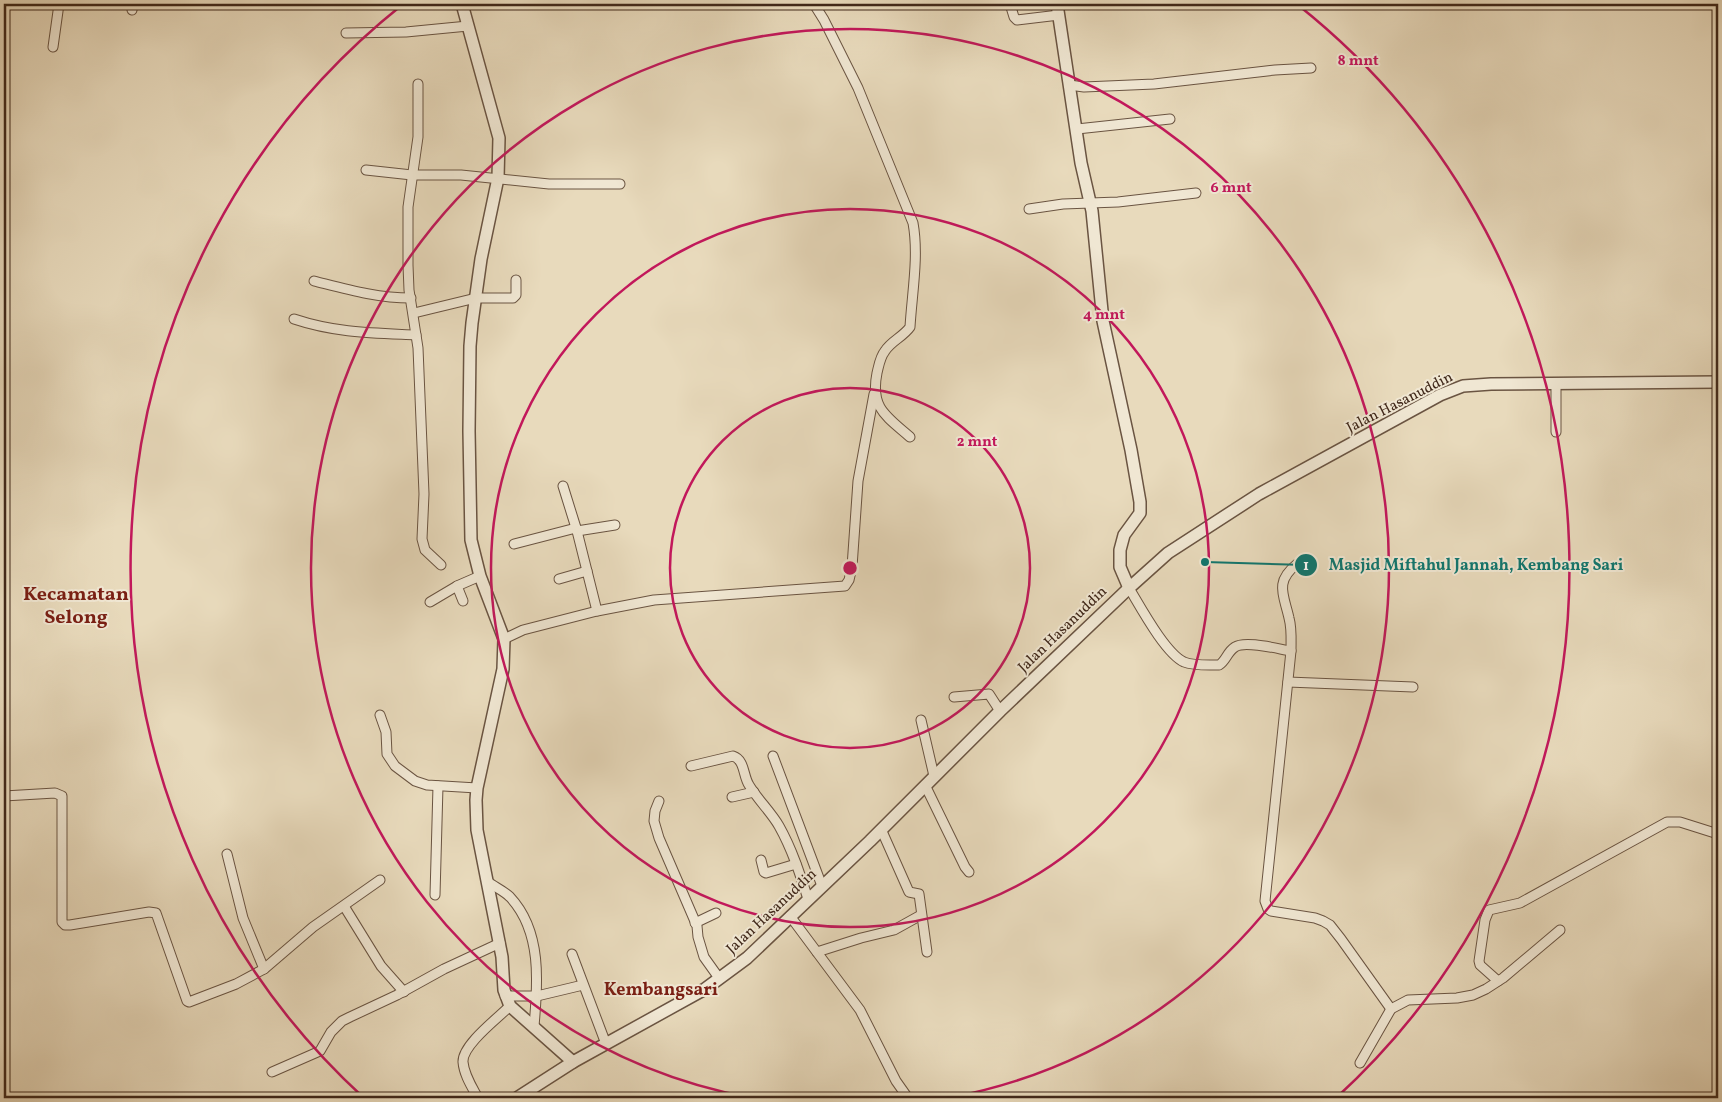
<svg xmlns="http://www.w3.org/2000/svg" width="1722" height="1102" viewBox="0 0 1722 1102" font-family="Vollkorn,serif">
<style>
.lines{fill:none;stroke-linecap:round;stroke-linejoin:round}
.minor-casing{stroke:#6a5442;stroke-width:11}
.tertiary-casing{stroke:#6a5442;stroke-width:14}
.minor{stroke:#f0e7d3;stroke-width:9}
.tertiary{stroke:#f0e7d3;stroke-width:11}
.ring{fill:none;stroke:#c2185b;stroke-width:2.5}
.labels{text-anchor:middle;dominant-baseline:central;stroke-width:4;stroke-linejoin:round;paint-order:stroke}
.street-label{font-size:15px;fill:#40281a;stroke:#f0e7d3}
.quarter-label{font-size:18px;font-weight:bold;fill:#7a1f14;stroke:#f0e7d3}
.district-label{font-size:20px;font-weight:bold;fill:#7a1f14;stroke:#f0e7d3}
.centre{fill:#c2185b;stroke:#f0e7d3;stroke-width:2.5}
.ring-label{font-size:15px;text-anchor:middle;font-weight:bold;fill:#c2185b;stroke:#f0e7d3;stroke-width:4;stroke-linejoin:round;paint-order:stroke}
.leader{fill:none;stroke:#0f766e;stroke-width:2}
.callout-dot{fill:#0f766e;stroke:#f0e7d3;stroke-width:2}
.mark-label{font-size:15px;text-anchor:middle;font-weight:bold;fill:#fff}
.callout-label{font-size:16px;text-anchor:middle;font-weight:bold;fill:#0f766e;stroke:#f0e7d3;stroke-width:4;stroke-linejoin:round;paint-order:stroke}
</style>
<rect width="100%" height="100%" fill="#e8dabc"/>
<filter id="stains"><feTurbulence type="fractalNoise" baseFrequency=".004" numOctaves="4"/><feColorMatrix values="0 0 0 0 .2 0 0 0 0 .09 0 0 0 0 .02 0 0 0 .5 -.17"/></filter>
<radialGradient id="worn" r=".72"><stop offset=".6" stop-color="#630" stop-opacity="0"/><stop offset="1" stop-color="#630" stop-opacity=".3"/></radialGradient>
<g class="lines">
<g class="minor-casing">
<g id="minor">
<path d="M 814,4 L 824,20 L 858,88 L 913,223 C 919,256 912,293 910,327 C 903,337 891,341 885,351 C 880,357 879,365 877,373 C 870,408 886,416 910,437"/>
<path d="M 1010,4 L 1014,17 L 1017,20 L 1059,15"/>
<path d="M 132,10 L 133,4"/>
<path d="M 346,33 L 406,32 L 468,26"/>
<path d="M 53,47 L 59,4"/>
<path d="M 418,84 L 418,137 L 408,207 L 408,265 L 409,290 L 418,348 L 424,494 L 422,539 L 425,550 L 441,565"/>
<path d="M 1069,85 L 1084,87 L 1154,84 L 1275,70 L 1311,68"/>
<path d="M 1077,129 L 1170,119"/>
<path d="M 366,170 L 412,175 L 461,175 L 549,184 L 620,184"/>
<path d="M 1029,209 L 1063,204 L 1118,202 L 1196,193"/>
<path d="M 314,281 C 346,289 377,298 411,298"/>
<path d="M 414,313 L 476,298 L 513,298 L 516,295 L 516,280"/>
<path d="M 294,319 C 336,333 373,333 416,335"/>
<path d="M 1556,432 L 1556,384"/>
<path d="M 563,486 L 577,531 L 597,611"/>
<path d="M 577,531 L 615,525"/>
<path d="M 514,544 L 576,528"/>
<path d="M 559,579 L 587,571"/>
<path d="M 457,586 L 463,601"/>
<path d="M 1129,588 C 1140,606 1165,653 1184,662 C 1194,666 1208,665 1219,665 C 1226,661 1227,652 1235,647 C 1245,640 1278,649 1291,651 L 1265,901 L 1268,909 L 1271,911 L 1315,918 L 1323,921 L 1330,925 L 1341,939 L 1391,1009"/>
<path d="M 430,602 L 457,586 L 480,576"/>
<path d="M 504,639 L 523,630 L 597,611 L 654,600 L 845,586 L 849,580 L 852,567 L 858,481 L 874,394"/>
<path d="M 1291,651 C 1291,640 1292,629 1289,618 C 1284,595 1274,582 1297,564"/>
<path d="M 1288,682 L 1413,687"/>
<path d="M 954,697 L 989,694 L 1000,711"/>
<path d="M 380,715 L 386,732 L 387,754 L 395,766 L 415,781 L 427,785 L 477,788"/>
<path d="M 921,720 L 934,776"/>
<path d="M 773,756 L 822,886"/>
<path d="M 691,766 L 733,756 C 745,760 743,776 749,785 C 758,800 771,812 779,826 C 792,849 800,874 808,899"/>
<path d="M 925,785 L 965,867 L 969,872"/>
<path d="M 4,796 L 55,793 L 62,796 L 62,922 L 65,925 L 70,925 L 149,912 L 156,913 L 187,1001 L 189,1002 L 236,984 L 264,969 L 313,927 L 380,880"/>
<path d="M 732,797 L 754,792"/>
<path d="M 659,801 L 655,811 L 654,821 L 659,838 L 697,926 L 698,937 L 704,957 L 719,978"/>
<path d="M 881,829 L 909,892 L 919,894 L 927,952"/>
<path d="M 227,854 L 243,918 L 264,969"/>
<path d="M 761,860 L 764,872 L 766,873 L 796,864"/>
<path d="M 488,882 C 495,887 504,891 510,897 C 542,931 538,983 534,1026"/>
<path d="M 435,895 L 438,786"/>
<path d="M 344,906 L 381,966 L 404,992"/>
<path d="M 790,916 L 860,1010 L 896,1081 L 908,1098"/>
<path d="M 695,923 L 716,913"/>
<path d="M 817,952 L 861,938 L 894,930 L 921,915"/>
<path d="M 572,954 L 606,1044"/>
<path d="M 1498,981 L 1480,965 L 1479,961 L 1485,920 L 1489,910 L 1520,903 L 1667,822 L 1680,822 L 1718,834"/>
<path d="M 505,996 L 537,996 L 583,985"/>
<path d="M 1360,1063 L 1391,1009 L 1408,1000 L 1457,998 L 1473,995 L 1486,989 L 1503,978 L 1560,930"/>
<path d="M 272,1072 L 320,1051 L 331,1032 L 342,1021 L 350,1017 L 397,995 L 444,969 L 500,943"/>
<path d="M 478,1098 C 472,1087 464,1075 463,1062 C 462,1045 498,1018 510,1006"/>
</g>
</g>
<g class="tertiary-casing">
<g id="tertiary">
<path d="M 462,4 L 499,138 L 498,178 L 481,259 L 472,323 L 470,346 L 469,431 L 471,540 L 480,576 L 504,639 L 503,669 L 477,788 L 476,800 L 477,830 L 502,957 L 504,990 L 510,1006 L 573,1062"/>
<path d="M 1057,4 L 1081,163 L 1092,211 L 1103,321 L 1131,450 L 1140,502 L 1140,513 L 1124,535 L 1120,550 L 1120,567 L 1129,588"/>
<path d="M 517,1098 L 573,1062 L 705,989 L 747,958 L 870,841 L 1000,711 L 1129,588 L 1168,553 L 1259,494 L 1440,395 L 1463,386 L 1491,384 L 1718,382"/>
</g>
</g>
<use href="#minor" class="minor"/>
<use href="#tertiary" class="tertiary"/>
</g>
<g class="ring">
<circle cx="850" cy="568" r="180"/>
<circle cx="850" cy="568" r="359"/>
<path d="M752 1098A539 539 0 1 1 948 1098"/>
<path d="M364 1098A719 719 0 0 1 402 5M1298 5A719 719 0 0 1 1336 1098"/>
</g>
<g class="labels">
<g class="street-label">
<text transform="translate(1400 403) rotate(-27)">Jalan Hasanuddin</text>
<text transform="translate(1063 630) rotate(-44)">Jalan Hasanuddin</text>
<text transform="translate(772 912) rotate(-43)">Jalan Hasanuddin</text>
</g>
<g class="quarter-label">
<text x="661" y="990">Kembangsari</text>
</g>
<g class="district-label">
<text x="76" y="595">Kecamatan<tspan x="76" dy="23">Selong</tspan></text>
</g>
</g>
<circle cx="850" cy="568" r="8" class="centre"/>
<g class="ring-label">
<text x="1358" y="65">8 mnt</text>
<text x="1231" y="192">6 mnt</text>
<text x="1104" y="319">4 mnt</text>
<text x="977" y="446">2 mnt</text>
</g>
<path class="leader" d="M1205 562L1306 565"/>
<g class="callout-dot">
<circle cx="1205" cy="562" r="5"/>
<circle cx="1306" cy="565" r="12"/>
</g>
<g class="mark-label">
<text x="1306" y="570">1</text>
</g>
<g class="callout-label">
<text x="1476" y="570">Masjid Miftahul Jannah, Kembang Sari</text>
</g>
<rect width="1722" height="1102" fill="none" stroke="#e8dabc" stroke-width="20"/>
<rect x="5" y="5" width="1712" height="1092" fill="none" stroke="#40281a" stroke-width="2.5"/>
<rect x="10" y="10" width="1702" height="1082" fill="none" stroke="#40281a"/>
<rect width="100%" height="100%" filter="url(#stains)"/>
<rect width="100%" height="100%" fill="url(#worn)"/>
</svg>
